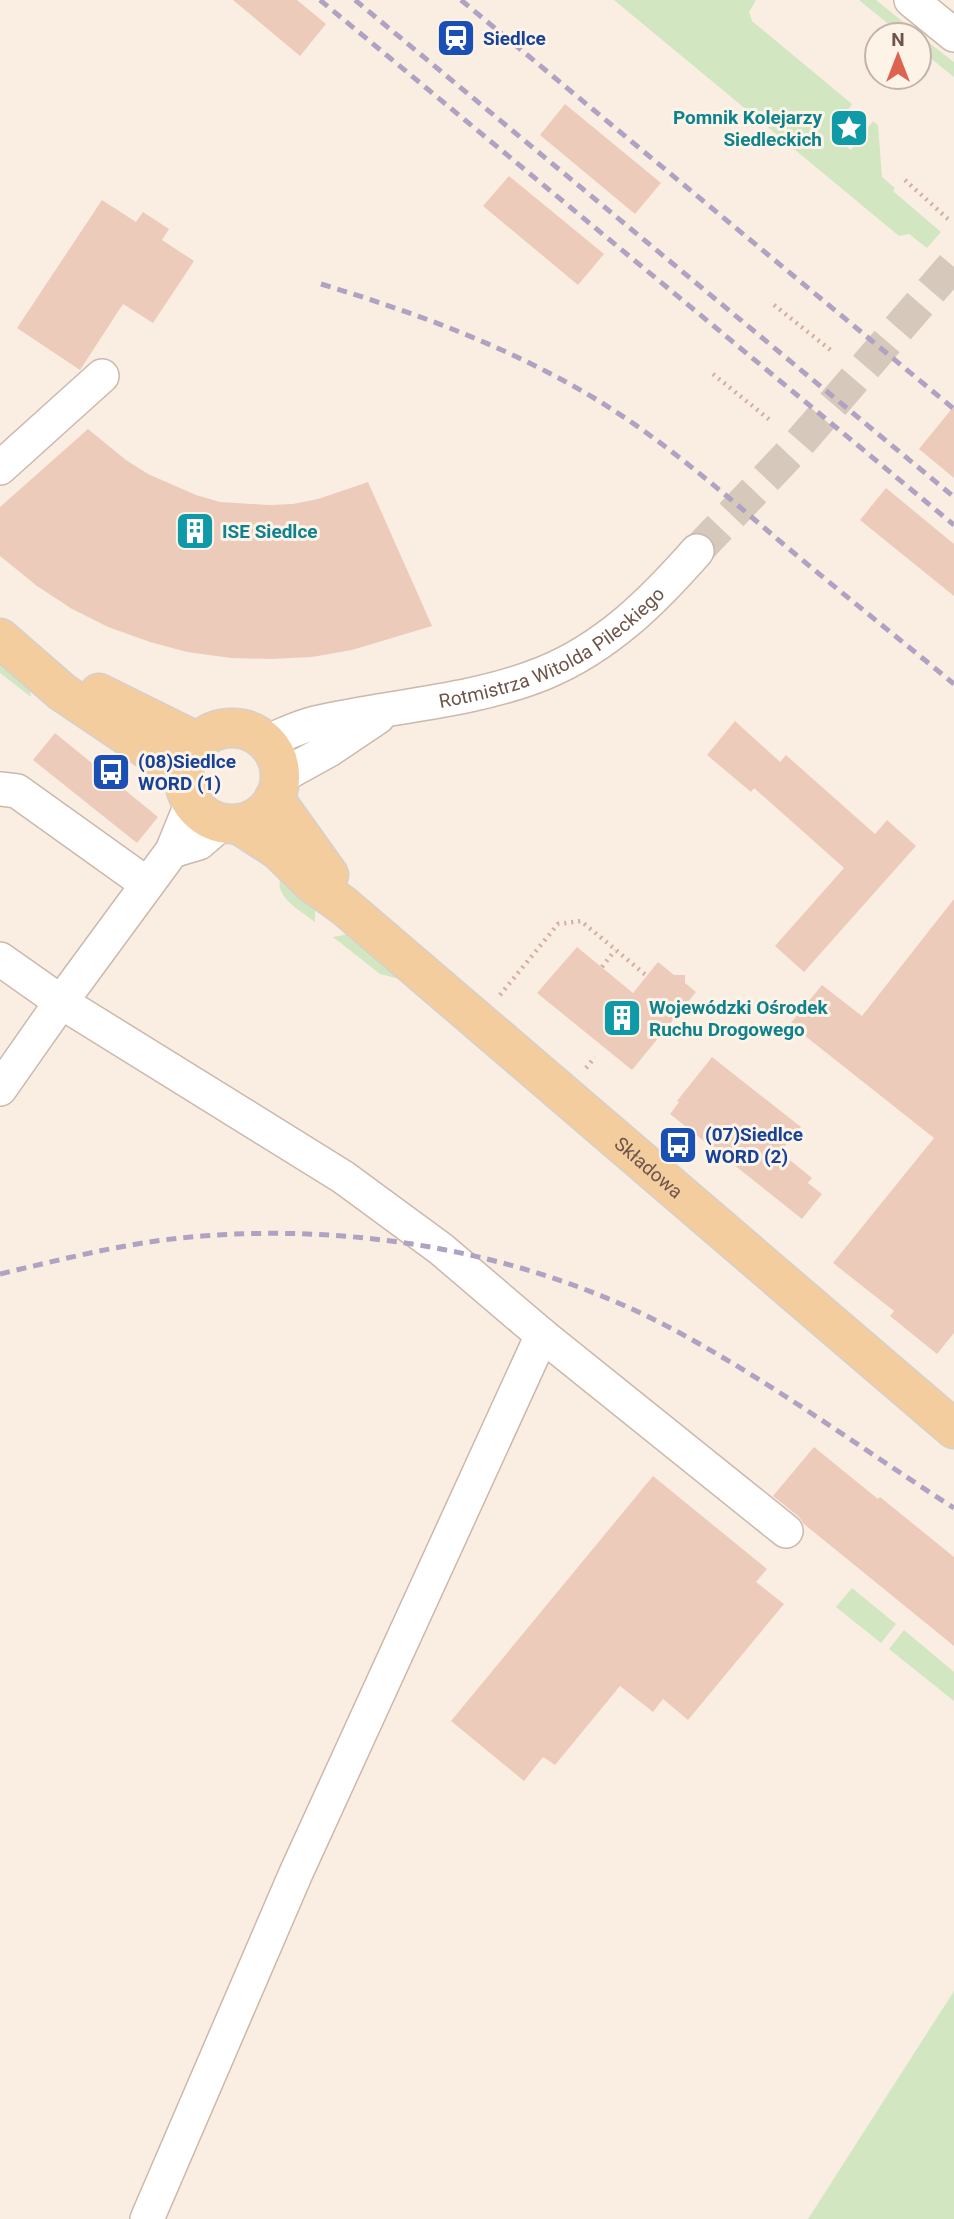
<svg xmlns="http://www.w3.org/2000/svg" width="954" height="2219" viewBox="0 0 954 2219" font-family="Roboto,sans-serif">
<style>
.green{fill:#d3e6c2}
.building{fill:#edcbbb}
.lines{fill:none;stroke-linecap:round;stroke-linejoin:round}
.minor-tunnel{stroke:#d7c8bc;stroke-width:33;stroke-dasharray:33 17;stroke-linecap:butt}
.minor-casing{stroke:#ccb8ac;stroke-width:36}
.major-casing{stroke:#d7cfcc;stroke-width:41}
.path{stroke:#d2ae9f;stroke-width:4.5;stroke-dasharray:2 5;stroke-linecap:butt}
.minor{stroke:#fff;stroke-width:33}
.major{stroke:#f4cd9e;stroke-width:38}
.rail{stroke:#b0a2c2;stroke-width:5;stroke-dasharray:10 7;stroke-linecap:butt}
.labels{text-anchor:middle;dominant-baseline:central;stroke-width:6;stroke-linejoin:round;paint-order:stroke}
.transit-label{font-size:19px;font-weight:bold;fill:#164399;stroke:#fdf3e7;text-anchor:start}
.culture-label{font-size:19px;font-weight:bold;fill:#0d838f;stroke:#fdf3e7;text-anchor:start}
.street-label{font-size:19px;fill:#6f544a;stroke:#fdf3e7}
</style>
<rect width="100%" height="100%" fill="#faeee2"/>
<g class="green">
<path d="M 614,0 L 756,0 L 749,12 L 752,21 L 852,104 L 831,135 L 851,150 L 873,121 L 878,125 L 882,177 L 895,188 L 893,191 L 941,232 L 927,248 L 909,234 L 899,236 Z"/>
<path d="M 859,0 L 876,0 L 919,35 L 902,35 Z"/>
<path d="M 919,35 L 954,62 L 954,77 L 919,49 Z"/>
<path d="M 0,660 L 29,682 L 31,697 L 0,673 Z"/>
<path d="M 281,876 L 315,903 L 315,922 C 300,910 273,897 281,876 Z"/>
<path d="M 349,934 L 403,980 L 380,974 L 333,937 Z"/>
<path d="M 852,1588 L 896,1624 L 881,1643 L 836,1607 Z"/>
<path d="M 904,1630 L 954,1672 L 954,1701 L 889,1649 Z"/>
<path d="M 954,1991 L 954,2219 L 808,2219 Z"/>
</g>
<g class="building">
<path d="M 233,0 L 297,0 L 326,24 L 300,56 Z"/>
<path d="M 565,104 L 661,183 L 635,214 L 540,135 Z"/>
<path d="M 509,176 L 604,254 L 578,285 L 483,206 Z"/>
<path d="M 102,200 L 136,222 L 143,212 L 169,229 L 162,240 L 194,261 L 153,323 L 123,304 L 80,370 L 17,328 Z"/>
<path d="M 954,406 L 954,478 L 919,449 Z"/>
<path d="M 88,429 L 126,460 L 148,474 L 196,495 L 220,502 L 269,505 L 293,504 L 318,499 L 368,482 L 432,626 L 352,650 L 312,657 L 271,659 L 231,658 L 187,652 L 150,642 L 108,627 L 72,609 L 37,586 L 0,556 L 0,507 Z"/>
<path d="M 886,488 L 954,544 L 954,596 L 860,520 Z"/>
<path d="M 735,721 L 780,762 L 786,755 L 875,834 L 887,820 L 916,846 L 804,972 L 775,946 L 844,868 L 754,788 L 751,792 L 707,755 Z"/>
<path d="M 55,733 L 158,817 L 137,843 L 33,760 Z"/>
<path d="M 954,899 L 954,1333 L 937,1354 L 890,1316 L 894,1311 L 833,1263 L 934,1138 L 790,1024 L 822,985 L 862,1016 Z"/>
<path d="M 577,947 L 633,993 L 658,962 L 674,975 L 685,975 L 685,983 L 696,992 L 632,1070 L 537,993 Z"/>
<path d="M 712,1057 L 801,1127 L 780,1152 L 812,1178 L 808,1183 L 822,1194 L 802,1219 L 670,1114 L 679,1102 L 677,1101 Z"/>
<path d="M 814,1447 L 878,1499 L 880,1497 L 954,1557 L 954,1646 L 804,1524 L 798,1516 L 773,1496 Z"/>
<path d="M 653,1476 L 767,1569 L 756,1582 L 784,1604 L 688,1720 L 663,1699 L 653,1712 L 620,1686 L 555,1765 L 543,1757 L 524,1781 L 451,1721 Z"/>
</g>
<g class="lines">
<path class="minor-tunnel" d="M 697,551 L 796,447 L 954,264"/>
<g class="minor-casing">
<g id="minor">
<path d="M 911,0 L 954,35"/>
<path d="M 0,468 L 102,376"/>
<path id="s1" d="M 265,742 C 281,736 298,727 315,723 C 389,706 473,702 544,673 C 607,647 653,601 697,551"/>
<path d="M 280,777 L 329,750 L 378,717"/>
<path d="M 0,789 L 17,791 L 147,884"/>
<path d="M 172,851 L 199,843 L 221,824"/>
<path d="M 0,959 L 61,1002 L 343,1177 L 441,1249 L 542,1335 L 786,1531"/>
<path d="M 0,1089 L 61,1002 L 172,851 L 192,802"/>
<path d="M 147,2219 L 296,1873 L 542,1335"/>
</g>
</g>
<g class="major-casing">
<g id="major">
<path d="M 0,638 L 62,692 L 184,774"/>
<path d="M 99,693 L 198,742"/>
<circle cx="232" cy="776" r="48"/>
<path d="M 274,798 L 329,875"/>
<path id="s2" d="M 238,824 L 278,850 L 312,883 L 344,906 L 954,1429"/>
</g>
</g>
<g class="path">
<path d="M 905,180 L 948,219"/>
<path d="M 774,305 L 833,352"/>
<path d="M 713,374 L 771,421"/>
<path d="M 602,967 L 615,950"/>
<path d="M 500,995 L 558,924 L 581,921 L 647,976"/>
<path d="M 586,1068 L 595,1057"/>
</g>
<use href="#minor" class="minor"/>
<use href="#major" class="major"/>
<g class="rail">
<path d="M 320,0 L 954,525"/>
<path d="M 355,0 L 954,497"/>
<path d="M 461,0 L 954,409"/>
<path d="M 321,284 C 416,313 507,346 594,398 C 662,439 722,492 782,543 C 839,591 897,637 954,684"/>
<path d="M 0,1274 C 67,1258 133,1241 202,1236 C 371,1223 549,1257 696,1342 C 785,1392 868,1453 954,1508"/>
</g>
</g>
<defs>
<g id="station-square" transform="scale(2.0125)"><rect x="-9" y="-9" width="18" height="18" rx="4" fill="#1a4fb4" stroke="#fdf3e7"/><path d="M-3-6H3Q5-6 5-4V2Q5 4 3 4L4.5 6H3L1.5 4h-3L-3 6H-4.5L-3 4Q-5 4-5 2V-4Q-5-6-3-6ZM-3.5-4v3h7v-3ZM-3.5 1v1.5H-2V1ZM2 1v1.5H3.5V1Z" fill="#fff"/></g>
<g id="sight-square" transform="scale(2.0125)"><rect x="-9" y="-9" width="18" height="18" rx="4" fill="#0f9aa8" stroke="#fdf3e7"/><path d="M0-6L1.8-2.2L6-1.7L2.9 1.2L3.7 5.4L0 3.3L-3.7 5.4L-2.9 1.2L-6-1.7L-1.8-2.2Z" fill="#fff"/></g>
<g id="building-square" transform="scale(2.0125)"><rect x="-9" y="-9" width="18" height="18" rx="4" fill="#0f9aa8" stroke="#fdf3e7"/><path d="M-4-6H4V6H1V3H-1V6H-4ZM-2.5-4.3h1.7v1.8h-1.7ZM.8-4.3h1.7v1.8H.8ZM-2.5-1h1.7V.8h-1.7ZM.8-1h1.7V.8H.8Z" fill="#fff"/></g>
<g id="bus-square" transform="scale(2.0125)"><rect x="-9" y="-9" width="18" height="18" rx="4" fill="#1a4fb4" stroke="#fdf3e7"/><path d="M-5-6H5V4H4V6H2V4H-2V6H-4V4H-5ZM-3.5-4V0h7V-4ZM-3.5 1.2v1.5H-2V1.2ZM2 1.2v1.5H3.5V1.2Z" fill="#fff"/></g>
</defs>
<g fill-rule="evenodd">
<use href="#station-square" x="456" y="38"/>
<use href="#sight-square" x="849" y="128"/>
<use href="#building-square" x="195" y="531"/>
<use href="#bus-square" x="111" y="772"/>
<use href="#building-square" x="622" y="1018"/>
<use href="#bus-square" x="678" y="1145"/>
</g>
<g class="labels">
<g class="transit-label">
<text x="483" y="38">Siedlce</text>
<text x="138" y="761">(08)Siedlce<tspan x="138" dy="22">WORD (1)</tspan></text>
<text x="705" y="1134">(07)Siedlce<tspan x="705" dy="22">WORD (2)</tspan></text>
</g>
<g class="culture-label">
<text x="822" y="117" text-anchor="end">Pomnik Kolejarzy<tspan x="822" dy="22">Siedleckich</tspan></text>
<text x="222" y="531">ISE Siedlce</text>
<text x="649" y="1007">Wojewódzki Ośrodek<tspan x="649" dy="22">Ruchu Drogowego</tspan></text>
</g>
<g class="street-label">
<text stroke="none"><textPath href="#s1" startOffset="306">Rotmistrza Witolda Pileckiego</textPath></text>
<text stroke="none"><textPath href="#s2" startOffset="536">Składowa</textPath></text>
</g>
</g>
<g transform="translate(898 56)"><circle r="33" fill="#fdf3e7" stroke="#c4b3a8" stroke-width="2"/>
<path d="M0-5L12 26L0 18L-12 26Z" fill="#dc634f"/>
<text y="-10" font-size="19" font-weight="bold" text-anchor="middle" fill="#6f544a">N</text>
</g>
</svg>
